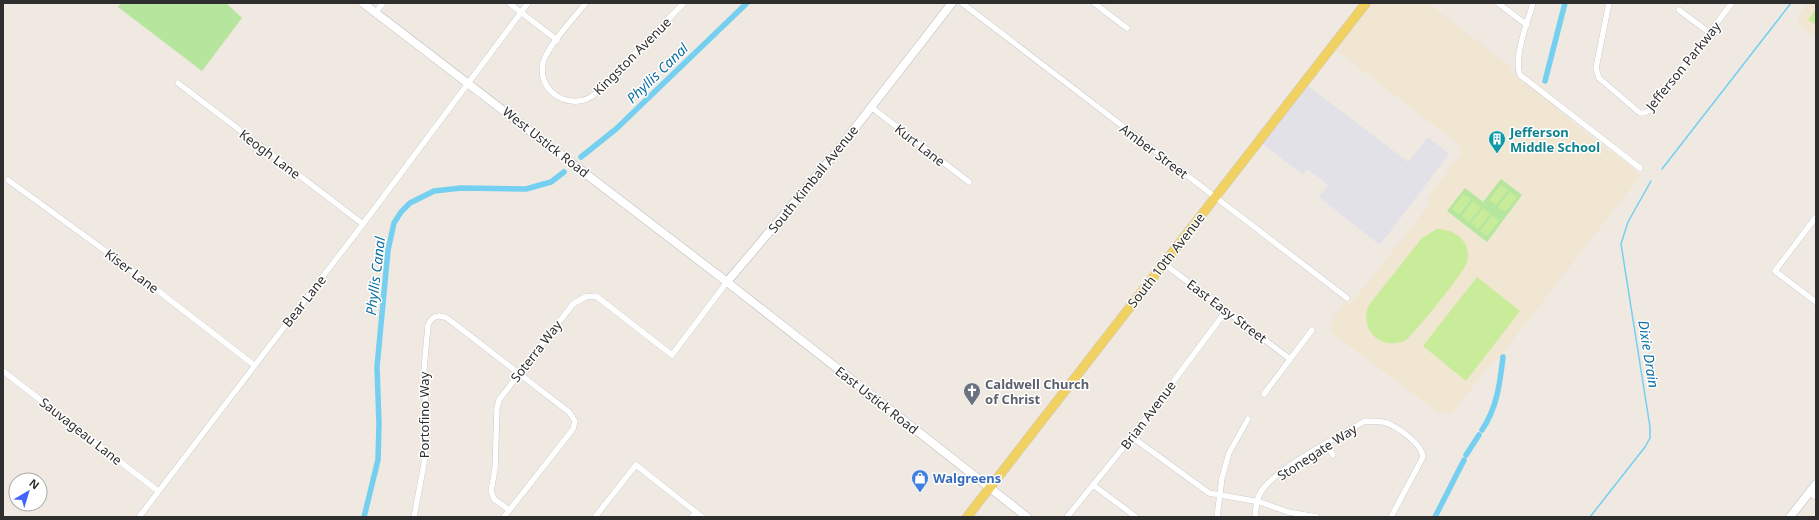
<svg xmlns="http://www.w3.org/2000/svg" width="1819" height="520" viewBox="0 0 1819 520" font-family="'Noto Sans',sans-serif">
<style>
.industrial{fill:#e3e1e8}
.education{fill:#f0e6d1}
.green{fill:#b6e59e}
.pitch{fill:#c9ec9a}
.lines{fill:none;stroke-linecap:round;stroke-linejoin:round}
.stream{stroke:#75cff0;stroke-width:1.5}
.canal{stroke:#75cff0;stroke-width:5.5}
.street-casing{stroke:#b4b7c1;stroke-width:6}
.secondary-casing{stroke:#b4b7c1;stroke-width:9}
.primary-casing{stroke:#c9c9c9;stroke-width:10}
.street{stroke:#fff;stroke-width:5.5}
.secondary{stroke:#fff;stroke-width:8}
.primary{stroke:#f2d163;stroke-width:9}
.labels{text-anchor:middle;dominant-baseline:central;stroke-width:3;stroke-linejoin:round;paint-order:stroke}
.street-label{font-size:13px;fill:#2e2e2e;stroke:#fff}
.culture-label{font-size:13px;font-weight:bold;fill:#0d838f;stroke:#fff;text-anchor:start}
.worship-label{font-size:13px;font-weight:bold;fill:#5b616d;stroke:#fff;text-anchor:start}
.shop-label{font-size:13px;font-weight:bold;fill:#366cbe;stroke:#fff;text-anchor:start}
.water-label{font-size:14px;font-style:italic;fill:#0d6fa3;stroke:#fff}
</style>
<rect width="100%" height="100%" fill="#efe9e1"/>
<path class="industrial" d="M 1307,85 L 1408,162 L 1428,137 L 1449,154 L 1380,245 L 1319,197 L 1328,185 L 1308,169 L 1303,175 L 1262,143 Z"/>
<g class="education">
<path d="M 1371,3 L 1428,3 L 1510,66 L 1514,75 L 1552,104 L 1560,112 L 1641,175 L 1499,358 L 1490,364 L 1451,414 L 1438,412 L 1335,335 L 1330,328 L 1333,317 L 1346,301 L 1351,304 L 1431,202 L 1427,199 L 1458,158 L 1461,153 L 1456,142 L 1335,49 Z"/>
<path d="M 1808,3 L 1816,3 L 1816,38 L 1799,25 L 1799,15 Z"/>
</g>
<g class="green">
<path d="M 121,3 L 226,3 L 242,18 L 202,71 L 118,7 Z"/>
<path d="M 1501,179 L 1522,195 L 1487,242 L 1447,211 L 1465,188 L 1483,202 Z"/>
</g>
<g class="pitch">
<path d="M 1816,9 L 1816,25 L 1808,20 Z"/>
<path d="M 1501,185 L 1508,190 L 1496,205 L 1489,200 Z"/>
<path d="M 1510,192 L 1517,197 L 1505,212 L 1498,207 Z"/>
<path d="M 1464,194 L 1471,199 L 1459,215 L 1452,209 Z"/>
<path d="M 1473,201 L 1481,207 L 1469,222 L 1462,216 Z"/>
<path d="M 1483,208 L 1490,214 L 1478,229 L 1471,223 Z"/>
<path d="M 1492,215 L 1499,221 L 1487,236 L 1480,231 Z"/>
<path d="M 1437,229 C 1455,229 1472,242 1467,262 C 1464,273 1416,331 1406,340 C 1382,352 1358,330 1369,305 L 1422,238 Z"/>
<path d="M 1477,277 L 1520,311 L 1466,381 L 1423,346 Z"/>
</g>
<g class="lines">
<g class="stream">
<path d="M 1662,169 L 1791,3"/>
<path d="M 1590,517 L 1645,447 L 1650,438 L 1650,427 L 1621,244 L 1628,222 L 1651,181"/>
</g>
<g class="canal">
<path d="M 1545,81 L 1565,3"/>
<path d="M 581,157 L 616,129 L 747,3"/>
<path d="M 1482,430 C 1497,408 1500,383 1503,357"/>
<path d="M 1466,455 L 1479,435"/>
<path d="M 364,517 L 378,460 L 379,424 L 377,367 L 388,250 L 394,223 L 401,212 L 410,203 L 434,191 L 461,188 L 526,189 L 551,182 L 564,172"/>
<path d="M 1435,517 L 1464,460"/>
</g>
<g class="street-casing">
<g id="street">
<path d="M 509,3 L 557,40"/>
<path d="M 586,3 C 575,16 546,48 543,63 C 536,92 572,113 595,94 L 684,3"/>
<path d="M 962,3 L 1347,298"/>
<path d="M 1094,3 L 1127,28"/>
<path d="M 1498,3 L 1527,25"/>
<path d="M 1533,3 C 1528,21 1513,58 1520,75 L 1640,168"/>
<path d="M 1609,3 L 1596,68 L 1599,78 L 1640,113 L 1645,113 L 1650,110 L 1732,3"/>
<path d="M 1679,10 L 1710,33"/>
<path d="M 375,13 L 383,3"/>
<path d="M 178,83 L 363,224"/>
<path d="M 871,107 L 969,182"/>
<path d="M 8,180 L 126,266 L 254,365"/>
<path d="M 1816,217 L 1775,271 L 1816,302"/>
<path d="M 1163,263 L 1290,359"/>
<path d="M 3,371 L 158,491"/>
<path d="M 1264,394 L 1312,330"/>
<path d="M 1132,437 L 1209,493 L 1260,502 L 1288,512 L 1317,517"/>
<path d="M 1326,444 L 1333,455"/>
<path d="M 1093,485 L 1136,517"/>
<path d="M 1809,492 L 1816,497"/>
<path d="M 509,510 L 494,499 L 491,491 L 495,469 L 497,408 L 499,400 L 573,304 L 585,297 L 596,296 L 672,355 L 727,282"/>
<path d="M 139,517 L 363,224 L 528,3"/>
<path d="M 414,517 L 424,464 L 426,419 L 424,369 L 428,325 C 432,316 438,314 447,318 L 569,412 L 575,421 L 573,429 L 504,517"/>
<path d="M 595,517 L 636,465 L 702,517"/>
<path d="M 692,517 L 696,512"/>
<path d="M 1067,517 L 1132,437 L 1226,311"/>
<path d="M 1217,517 L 1222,478 L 1229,453 L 1248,419"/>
<path d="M 1255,517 C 1256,508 1256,498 1262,490 C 1280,466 1338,437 1365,421 C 1373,421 1380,421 1387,423 C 1399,428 1422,444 1423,457 L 1391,517"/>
</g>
</g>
<g class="secondary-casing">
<g id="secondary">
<path d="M 363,3 L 727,282 L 1027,517"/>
<path d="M 727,282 L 834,155 L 952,3"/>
<path d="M 1790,517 L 1816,484"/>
</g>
</g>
<g class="primary-casing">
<path id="primary" d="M 967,517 L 1366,3"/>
</g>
<use href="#street" class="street"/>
<use href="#secondary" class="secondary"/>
<use href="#primary" class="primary"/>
</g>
<defs>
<g id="building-pin" transform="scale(0.9)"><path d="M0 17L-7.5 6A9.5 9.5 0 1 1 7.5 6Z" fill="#0f9aa8" stroke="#fff"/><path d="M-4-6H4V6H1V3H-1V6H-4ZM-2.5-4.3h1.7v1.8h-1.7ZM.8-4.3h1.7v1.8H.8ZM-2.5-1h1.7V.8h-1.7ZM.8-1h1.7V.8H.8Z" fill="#fff"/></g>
<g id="church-pin" transform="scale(0.9)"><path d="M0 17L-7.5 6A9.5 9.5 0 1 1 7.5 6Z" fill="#6b7280" stroke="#fff"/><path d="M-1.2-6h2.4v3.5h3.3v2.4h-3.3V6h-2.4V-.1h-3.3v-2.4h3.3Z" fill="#fff"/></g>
<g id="shop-pin" transform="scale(0.9)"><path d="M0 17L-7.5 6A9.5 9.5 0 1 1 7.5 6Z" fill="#3f7fe0" stroke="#fff"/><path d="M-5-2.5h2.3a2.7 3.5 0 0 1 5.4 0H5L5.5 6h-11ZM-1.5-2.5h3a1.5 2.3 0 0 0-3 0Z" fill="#fff"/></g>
</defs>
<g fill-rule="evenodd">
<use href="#building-pin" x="1497" y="139"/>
<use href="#church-pin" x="972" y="391"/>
<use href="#shop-pin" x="920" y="478"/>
</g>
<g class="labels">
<g class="street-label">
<text transform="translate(632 56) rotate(-45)">Kingston Avenue</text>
<text transform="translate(1683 66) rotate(-51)">Jefferson Parkway</text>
<text transform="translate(546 142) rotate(38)">West Ustick Road</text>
<text transform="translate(920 145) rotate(38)">Kurt Lane</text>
<text transform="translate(1154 151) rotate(37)">Amber Street</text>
<text transform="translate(270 154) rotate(37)">Keogh Lane</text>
<text transform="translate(813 179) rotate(-51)">South Kimball Avenue</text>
<text transform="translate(1166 260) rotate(-52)">South 10th Avenue</text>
<text transform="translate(132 271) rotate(37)">Kiser Lane</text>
<text transform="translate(304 301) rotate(-52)">Bear Lane</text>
<text transform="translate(1227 311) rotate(37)">East Easy Street</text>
<text transform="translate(536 351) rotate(-52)">Soterra Way</text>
<text transform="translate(877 400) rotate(38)">East Ustick Road</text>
<text transform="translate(424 415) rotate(-90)">Portofino Way</text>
<text transform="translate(1148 415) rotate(-53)">Brian Avenue</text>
<text transform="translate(81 431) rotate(38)">Sauvageau Lane</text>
<text transform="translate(1317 452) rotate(-33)">Stonegate Way</text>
</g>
<g class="culture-label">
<text x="1510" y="132">Jefferson<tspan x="1510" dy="15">Middle School</tspan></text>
</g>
<g class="worship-label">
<text x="985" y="384">Caldwell Church<tspan x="985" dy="15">of Christ</tspan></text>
</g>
<g class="shop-label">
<text x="933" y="478">Walgreens</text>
</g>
<g class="water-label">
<text transform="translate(657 73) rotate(-44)">Phyllis Canal</text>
<text transform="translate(375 276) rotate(-83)">Phyllis Canal</text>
<text transform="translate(1649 354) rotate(81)">Dixie Drain</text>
</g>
</g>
<rect width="1819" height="520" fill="none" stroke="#2e2e2e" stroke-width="8"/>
<g transform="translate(28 492) rotate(38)"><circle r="19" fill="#ffffff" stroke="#ababab"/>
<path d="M0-3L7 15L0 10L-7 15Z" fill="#4264fb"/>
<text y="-6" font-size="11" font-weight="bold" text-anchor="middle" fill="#2e2e2e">N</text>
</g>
</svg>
